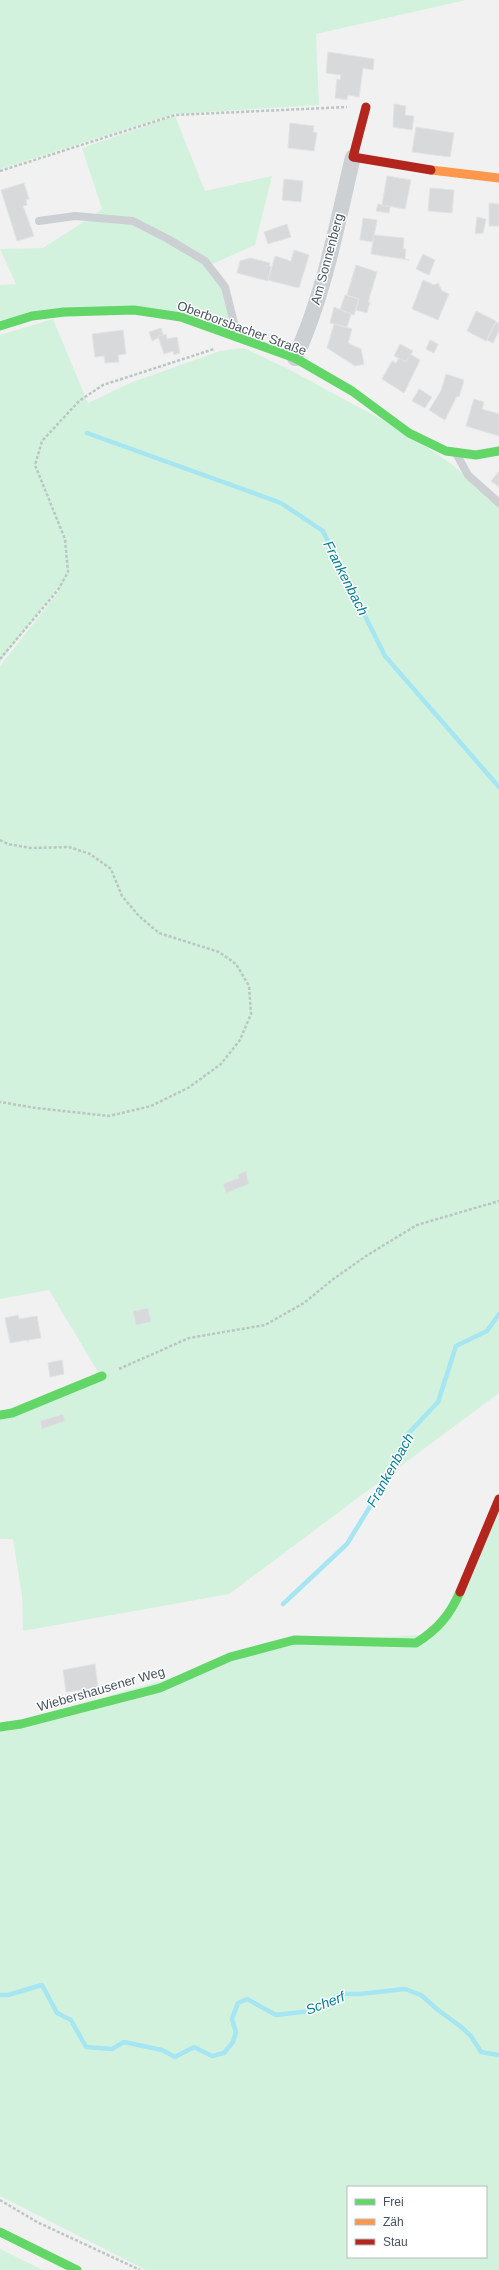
<svg xmlns="http://www.w3.org/2000/svg" width="499" height="2270" viewBox="0 0 499 2270" font-family="Helvetica,sans-serif">
<style>
.green{fill:#d3f2de;fill-rule:evenodd}
.lines{fill:none;stroke-linecap:round;stroke-linejoin:round}
.stream{stroke:#a5e6f2;stroke-width:4.5}
.building{fill:#d8d9db;stroke:#e2e3e4}
.path{stroke:#b9c6c1;stroke-width:2.5;stroke-dasharray:3 2;stroke-linecap:butt}
.lane{stroke:#ccd0d2;stroke-width:8}
.street{stroke:#ccd0d2;stroke-width:16}
.fast{stroke:#63d668;stroke-width:9}
.slow{stroke:#ff974d;stroke-width:9}
.jam{stroke:#b3261e;stroke-width:9}
.labels{text-anchor:middle;dominant-baseline:central;stroke-width:3;stroke-linejoin:round;paint-order:stroke}
.street-label{font-size:13px;fill:#46545f;stroke:#fff}
.water-label{font-size:14px;font-style:italic;fill:#047f96;stroke:#fff}
</style>
<rect width="100%" height="100%" fill="#f1f1f1"/>
<g class="green">
<path d="M 0,0 L 466,0 L 316,34 L 319,105 L 174,114 L 0,169 Z"/>
<path d="M 175,116 L 205,191 L 272,176 L 255,245 L 210,265 L 133,221 L 91,217 L 102,209 L 82,148 Z"/>
<path d="M 88,219 L 132,222 L 204,262 L 223,288 L 231,330 L 179,312 L 0,320 L 0,285 L 16,284 L 0,249 L 43,248 Z"/>
<path d="M 53,319 L 88,403 L 130,383 L 220,351 L 244,348 L 292,371 L 410,435 L 454,466 L 499,508 L 499,1393 L 229,1594 L 23,1631 L 22,1596 L 13,1539 L 0,1539 L 0,1415 L 101,1377 L 49,1290 L 0,1299 L 0,666 L 59,591 L 57,589 L 0,662 L 0,335 Z"/>
<path d="M 499,1500 L 499,2270 L 146,2270 L 0,2196 L 0,1727 L 294,1643 L 434,1634 ZM 348,2187 L 486,2187 L 486,2257 L 348,2257 Z"/>
<path d="M 0,2249 L 43,2270 L 0,2270 Z"/>
</g>
<g class="lines">
<g class="stream">
<path d="M 87,433 L 281,503 L 323,531 L 385,656 L 499,787"/>
<path d="M 283,1604 L 347,1544 L 390,1474 L 406,1436 L 438,1402 L 456,1346 L 487,1331 L 499,1314"/>
<path d="M 0,1995 L 8,1995 L 42,1985 L 57,2013 L 71,2020 L 86,2047 L 112,2049 L 124,2042 L 162,2050 L 175,2057 L 194,2047 L 212,2056 L 224,2053 L 233,2042 L 236,2032 L 232,2019 L 238,2003 L 247,1999 L 276,2015 L 310,2011 L 341,1994 L 360,1994 L 405,1989 L 421,1995 L 438,2010 L 460,2026 L 471,2036 L 481,2052 L 499,2055"/>
</g>
</g>
<g class="building">
<path d="M 328,52 L 374,59 L 373,70 L 363,68 L 359,97 L 348,95 L 347,100 L 335,98 L 337,79 L 340,80 L 341,75 L 326,73 Z"/>
<path d="M 394,104 L 406,106 L 405,115 L 414,116 L 412,130 L 393,127 Z"/>
<path d="M 290,123 L 314,126 L 313,132 L 317,133 L 314,151 L 288,148 Z"/>
<path d="M 416,127 L 454,133 L 450,157 L 412,152 Z"/>
<path d="M 387,176 L 411,180 L 405,209 L 382,205 Z"/>
<path d="M 284,179 L 303,181 L 301,202 L 282,200 Z"/>
<path d="M 24,183 L 29,199 L 26,200 L 27,205 L 23,206 L 34,236 L 17,241 L 1,190 Z"/>
<path d="M 430,188 L 454,190 L 452,213 L 428,211 Z"/>
<path d="M 489,203 L 499,204 L 499,226 L 489,226 Z"/>
<path d="M 378,204 L 390,207 L 389,213 L 376,211 Z"/>
<path d="M 477,217 L 486,219 L 483,233 L 475,234 Z"/>
<path d="M 363,218 L 377,220 L 373,242 L 360,240 Z"/>
<path d="M 287,224 L 291,237 L 268,244 L 264,232 Z"/>
<path d="M 374,235 L 404,238 L 403,249 L 406,249 L 405,259 L 409,260 L 371,254 Z"/>
<path d="M 294,250 L 309,255 L 299,288 L 268,280 L 275,256 L 291,261 Z"/>
<path d="M 423,254 L 435,260 L 429,275 L 416,269 Z"/>
<path d="M 250,258 L 270,263 L 269,266 L 271,267 L 268,281 L 237,273 L 240,261 Z"/>
<path d="M 356,265 L 377,272 L 368,302 L 370,302 L 367,313 L 356,310 L 359,299 L 347,295 Z"/>
<path d="M 423,280 L 434,285 L 438,283 L 442,291 L 449,294 L 438,320 L 412,309 Z"/>
<path d="M 345,295 L 359,299 L 354,315 L 340,310 Z"/>
<path d="M 334,307 L 351,314 L 347,327 L 330,323 Z"/>
<path d="M 476,311 L 496,321 L 486,341 L 467,331 Z"/>
<path d="M 496,322 L 499,323 L 499,331 L 493,343 L 487,340 Z"/>
<path d="M 334,324 L 352,329 L 348,343 L 361,349 L 364,364 L 355,366 L 327,348 Z"/>
<path d="M 161,328 L 163,335 L 152,341 L 149,332 Z"/>
<path d="M 123,330 L 126,354 L 118,355 L 119,362 L 105,363 L 104,356 L 95,357 L 92,334 Z"/>
<path d="M 166,334 L 167,339 L 177,337 L 180,353 L 174,355 L 173,351 L 164,354 L 158,336 Z"/>
<path d="M 430,340 L 438,344 L 434,353 L 426,349 Z"/>
<path d="M 400,344 L 413,351 L 406,362 L 394,356 Z"/>
<path d="M 410,354 L 420,360 L 404,393 L 382,379 L 392,361 L 396,363 L 399,358 L 406,362 Z"/>
<path d="M 446,374 L 464,380 L 459,397 L 457,396 L 445,420 L 429,410 L 441,391 Z"/>
<path d="M 419,389 L 432,397 L 425,408 L 412,401 Z"/>
<path d="M 474,399 L 484,402 L 482,409 L 499,414 L 499,436 L 466,426 Z"/>
<path d="M 499,471 L 499,487 L 491,481 Z"/>
<path d="M 246,1171 L 249,1184 L 226,1193 L 223,1184 L 239,1178 L 238,1175 Z"/>
<path d="M 148,1308 L 151,1322 L 136,1325 L 133,1311 Z"/>
<path d="M 18,1315 L 19,1319 L 37,1316 L 41,1338 L 28,1340 L 28,1342 L 27,1340 L 10,1343 L 5,1318 Z"/>
<path d="M 62,1360 L 64,1374 L 50,1377 L 48,1363 Z"/>
<path d="M 63,1414 L 65,1421 L 42,1429 L 40,1421 Z"/>
<path d="M 95,1664 L 98,1688 L 66,1692 L 63,1670 Z"/>
</g>
<g class="lines">
<g class="path">
<path d="M 0,171 L 175,115 L 347,107"/>
<path d="M 0,659 L 58,590 L 68,572 L 65,539 L 35,465 L 42,441 L 79,401 L 103,385 L 214,349"/>
<path d="M 0,840 L 8,844 L 31,848 L 69,847 L 90,854 L 111,869 L 122,896 L 139,916 L 159,933 L 219,952 L 236,964 L 249,986 L 251,1014 L 240,1040 L 221,1064 L 188,1088 L 151,1106 L 109,1116 L 36,1108 L 0,1102"/>
<path d="M 119,1369 L 189,1338 L 265,1325 L 304,1303 L 332,1280 L 366,1256 L 417,1225 L 499,1201"/>
<path d="M 0,2200 L 37,2222 L 140,2270"/>
</g>
<g class="lane">
<path d="M 39,221 L 75,216 L 133,221 L 168,239 L 205,261 L 225,287 L 237,335"/>
<path d="M 457,455 L 468,475 L 499,503"/>
</g>
<path class="street" d="M 295,358 C 324,296 337,224 353,157"/>
<g class="fast">
<path d="M 0,326 L 32,316 L 64,312 L 134,310 L 181,317 L 295,358 L 352,391 L 409,433 L 446,451 L 476,455 L 499,451"/>
<path d="M 0,1415 L 12,1413 L 102,1376"/>
<path d="M 0,1727 L 21,1724 L 160,1688 L 230,1657 L 294,1640 L 416,1643 C 437,1630 450,1615 460,1592"/>
<path d="M 0,2232 L 77,2270"/>
</g>
<path class="slow" d="M 431,170 L 499,178"/>
<g class="jam">
<path d="M 366,107 L 353,157 L 431,170"/>
<path d="M 460,1592 L 499,1499"/>
</g>
</g>
<g class="labels">
<g class="street-label">
<text transform="translate(327 259) rotate(-75)">Am Sonnenberg</text>
<text transform="translate(242 328) rotate(20)">Oberborsbacher Straße</text>
<text transform="translate(101 1689) rotate(-16)">Wiebershausener Weg</text>
</g>
<g class="water-label">
<text transform="translate(346 578) rotate(63)">Frankenbach</text>
<text transform="translate(390 1470) rotate(-61)">Frankenbach</text>
<text transform="translate(325 2003) rotate(-21)">Scherf</text>
</g>
</g>
<rect x="347" y="2186" width="140" height="72" fill="#ffffff" stroke="#b5bbbf"/>
<rect x="355" y="2199" width="20" height="6" fill="#63d668" stroke="#b5bbbf"/>
<text x="383" y="2206" font-size="12" fill="#46545f">Frei</text>
<rect x="355" y="2219" width="20" height="6" fill="#ff974d" stroke="#b5bbbf"/>
<text x="383" y="2226" font-size="12" fill="#46545f">Zäh</text>
<rect x="355" y="2239" width="20" height="6" fill="#b3261e" stroke="#b5bbbf"/>
<text x="383" y="2246" font-size="12" fill="#46545f">Stau</text>
</svg>
